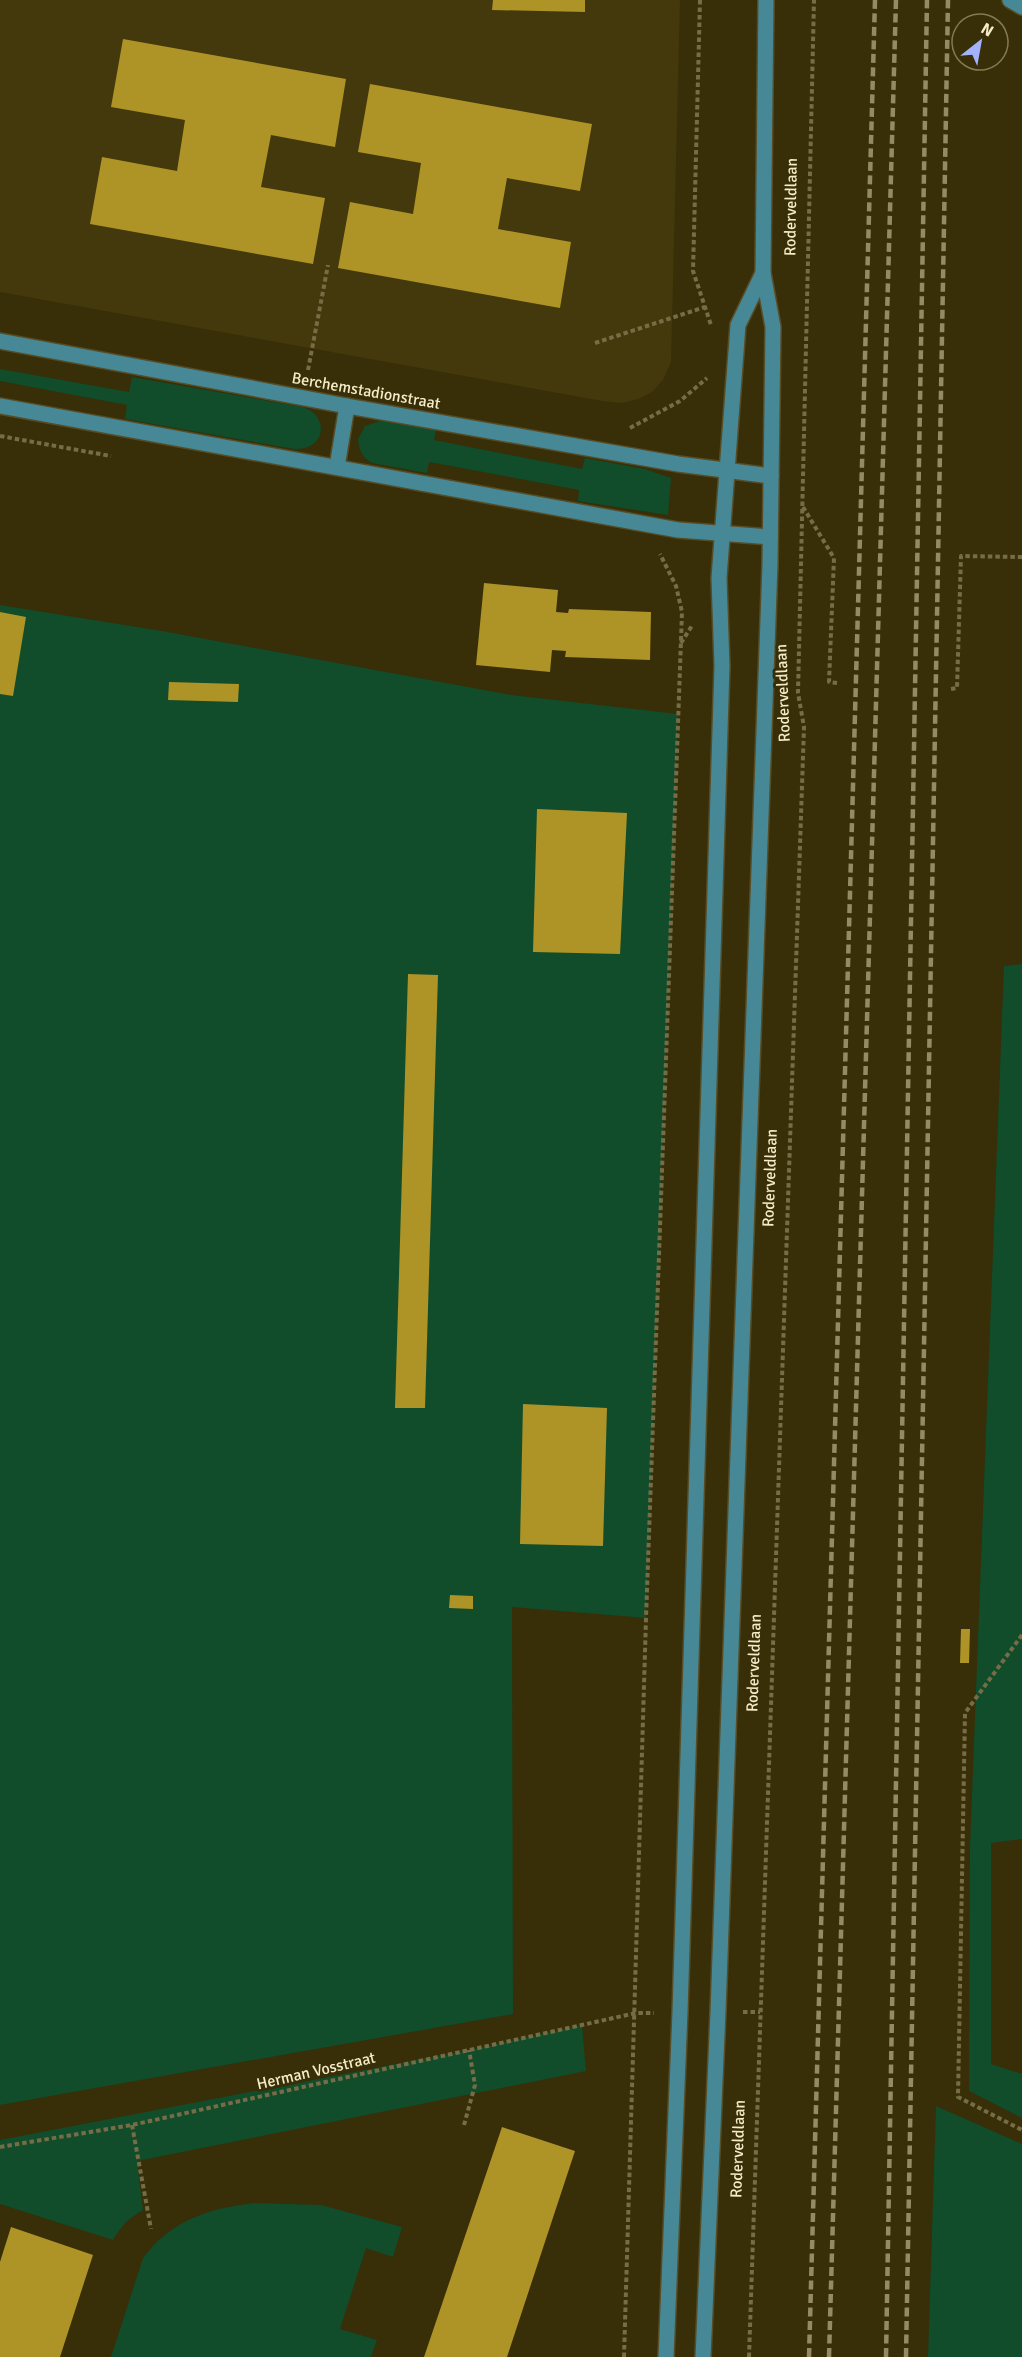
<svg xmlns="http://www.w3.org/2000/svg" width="1022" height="2357" viewBox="0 0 1022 2357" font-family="Signika,sans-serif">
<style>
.built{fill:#44390c}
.green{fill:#114c2b}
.building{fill:#ae9326}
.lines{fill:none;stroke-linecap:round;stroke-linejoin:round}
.minor-casing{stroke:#564c26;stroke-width:18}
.path{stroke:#766d47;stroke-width:4;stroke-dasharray:4.5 3;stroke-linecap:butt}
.minor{stroke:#468896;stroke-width:15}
.rail{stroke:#948a65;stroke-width:4.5;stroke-dasharray:9 4.5;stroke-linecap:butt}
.labels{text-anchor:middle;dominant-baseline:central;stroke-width:6;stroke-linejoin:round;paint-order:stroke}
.street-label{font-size:16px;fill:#f4ebc8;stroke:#382e07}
</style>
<rect width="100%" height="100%" fill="#382e07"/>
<path class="built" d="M 0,0 L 680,0 L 671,362 L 663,380 L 652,392 L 639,399 L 622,403 L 602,401 L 0,292 Z"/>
<g class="green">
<path d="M 0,369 L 129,392 L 132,377 L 303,407 C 331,417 325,451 294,449 L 125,419 L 127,405 L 0,381 Z"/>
<path d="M 380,421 L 436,429 L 434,440 L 582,469 L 585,458 L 645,469 L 671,478 L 668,515 L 578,501 L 579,490 L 429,462 L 427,473 L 372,463 C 362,457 359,450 358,439 L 365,426 Z"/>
<path d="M 0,605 L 162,631 L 511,695 L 678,714 L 646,1618 L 512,1607 L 513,2014 L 0,2105 Z"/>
<path d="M 1022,964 L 1022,1839 L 991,1843 L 991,2064 L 1022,2074 L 1022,2118 L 969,2091 L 970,1846 L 1004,966 Z"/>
<path d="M 582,2025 L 586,2071 L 137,2161 L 143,2210 C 129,2218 121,2226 113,2240 L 0,2204 L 0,2140 L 469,2050 Z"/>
<path d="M 936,2106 L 1022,2144 L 1022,2357 L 928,2357 Z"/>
<path d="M 255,2203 L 321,2205 L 402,2227 L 393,2257 L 366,2248 L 340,2329 L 377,2340 L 371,2357 L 111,2357 L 143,2258 C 171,2220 210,2208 255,2203 Z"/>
</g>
<g class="building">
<path d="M 493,0 L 585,0 L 585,12 L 492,10 Z"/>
<path d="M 123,39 L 346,79 L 335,147 L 271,135 L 261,187 L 325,198 L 313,264 L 90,224 L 102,157 L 177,171 L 185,120 L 111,107 Z"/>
<path d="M 370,84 L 592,124 L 580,191 L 507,178 L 498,229 L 571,242 L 560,308 L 338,268 L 350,202 L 413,214 L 421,163 L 358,152 Z"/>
<path d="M 484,583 L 558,590 L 556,612 L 568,613 L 569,609 L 651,612 L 650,660 L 565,657 L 566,651 L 552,650 L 550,672 L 476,665 Z"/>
<path d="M 0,612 L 26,617 L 13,696 L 0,694 Z"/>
<path d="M 169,682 L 239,684 L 238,702 L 168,700 Z"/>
<path d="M 537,809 L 627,813 L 620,954 L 533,952 Z"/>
<path d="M 408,974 L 438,975 L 425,1408 L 395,1408 Z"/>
<path d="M 523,1404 L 607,1408 L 603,1546 L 520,1544 Z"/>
<path d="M 450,1595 L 473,1596 L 473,1609 L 449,1608 Z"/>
<path d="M 961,1629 L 970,1629 L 969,1663 L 960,1663 Z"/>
<path d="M 502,2127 L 575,2151 L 507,2357 L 424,2357 Z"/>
<path d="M 11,2227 L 93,2255 L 60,2357 L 0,2357 L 0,2262 Z"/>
</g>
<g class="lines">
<g class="minor-casing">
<g id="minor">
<path d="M 1010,0 L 1022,7"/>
<path d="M 0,341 L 347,406 L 678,464 L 771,476"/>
<path d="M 0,406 L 678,530 L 770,537"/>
<path d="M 337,467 L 347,406"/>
<path d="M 666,2357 L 680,2012 L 722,666 L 719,578 L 738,325 L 763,273"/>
<path d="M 703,2357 L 718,2012 L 770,564 L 773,327 L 763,273 L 766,0"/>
</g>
</g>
<g class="path">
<path d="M 700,0 L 693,271 L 711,325"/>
<path d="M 595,343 L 705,307"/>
<path d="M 308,370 L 328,265"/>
<path d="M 630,428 L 680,401 L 707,378"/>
<path d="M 0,436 L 111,456"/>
<path d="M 803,507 L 834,558 L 829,682 L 837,683"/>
<path d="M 681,643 L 693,624"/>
<path d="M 951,689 L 957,688 L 961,556 L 1022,557"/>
<path d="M 1022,1635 L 965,1713 L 958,2097 L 1022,2130"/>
<path d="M 743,2012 L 760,2012"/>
<path d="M 132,2125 L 151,2229"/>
<path d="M 464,2125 L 475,2085 L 469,2050"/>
<path d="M 0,2147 L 132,2125 L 636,2013 L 654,2013"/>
<path d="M 624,2357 L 646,1618 L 682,612 L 676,586 L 660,554"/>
<path d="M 749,2357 L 804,727 L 798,693 L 814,0"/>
</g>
<use href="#minor" class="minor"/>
<g class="rail">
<path d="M 809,2357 L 875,0"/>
<path d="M 829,2357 L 896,0"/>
<path d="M 886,2357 L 927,0"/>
<path d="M 906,2357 L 948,0"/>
</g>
</g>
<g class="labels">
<g class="street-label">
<text transform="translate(791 207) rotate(-89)">Roderveldlaan</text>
<text transform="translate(366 391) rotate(10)">Berchemstadionstraat</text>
<text transform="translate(783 693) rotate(-92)">Roderveldlaan</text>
<text transform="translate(770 1178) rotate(-88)">Roderveldlaan</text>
<text transform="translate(754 1663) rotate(-88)">Roderveldlaan</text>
<text transform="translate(316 2071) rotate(-13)">Herman Vosstraat</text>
<text transform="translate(738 2149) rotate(-88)">Roderveldlaan</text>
</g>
</g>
<g transform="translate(980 42) rotate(31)"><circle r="28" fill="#382e07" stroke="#837a54" stroke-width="1.5"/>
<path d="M0-4.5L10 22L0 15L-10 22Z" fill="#a2b2fd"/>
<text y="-9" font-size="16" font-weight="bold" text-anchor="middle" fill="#f4ebc8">N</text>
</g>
</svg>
